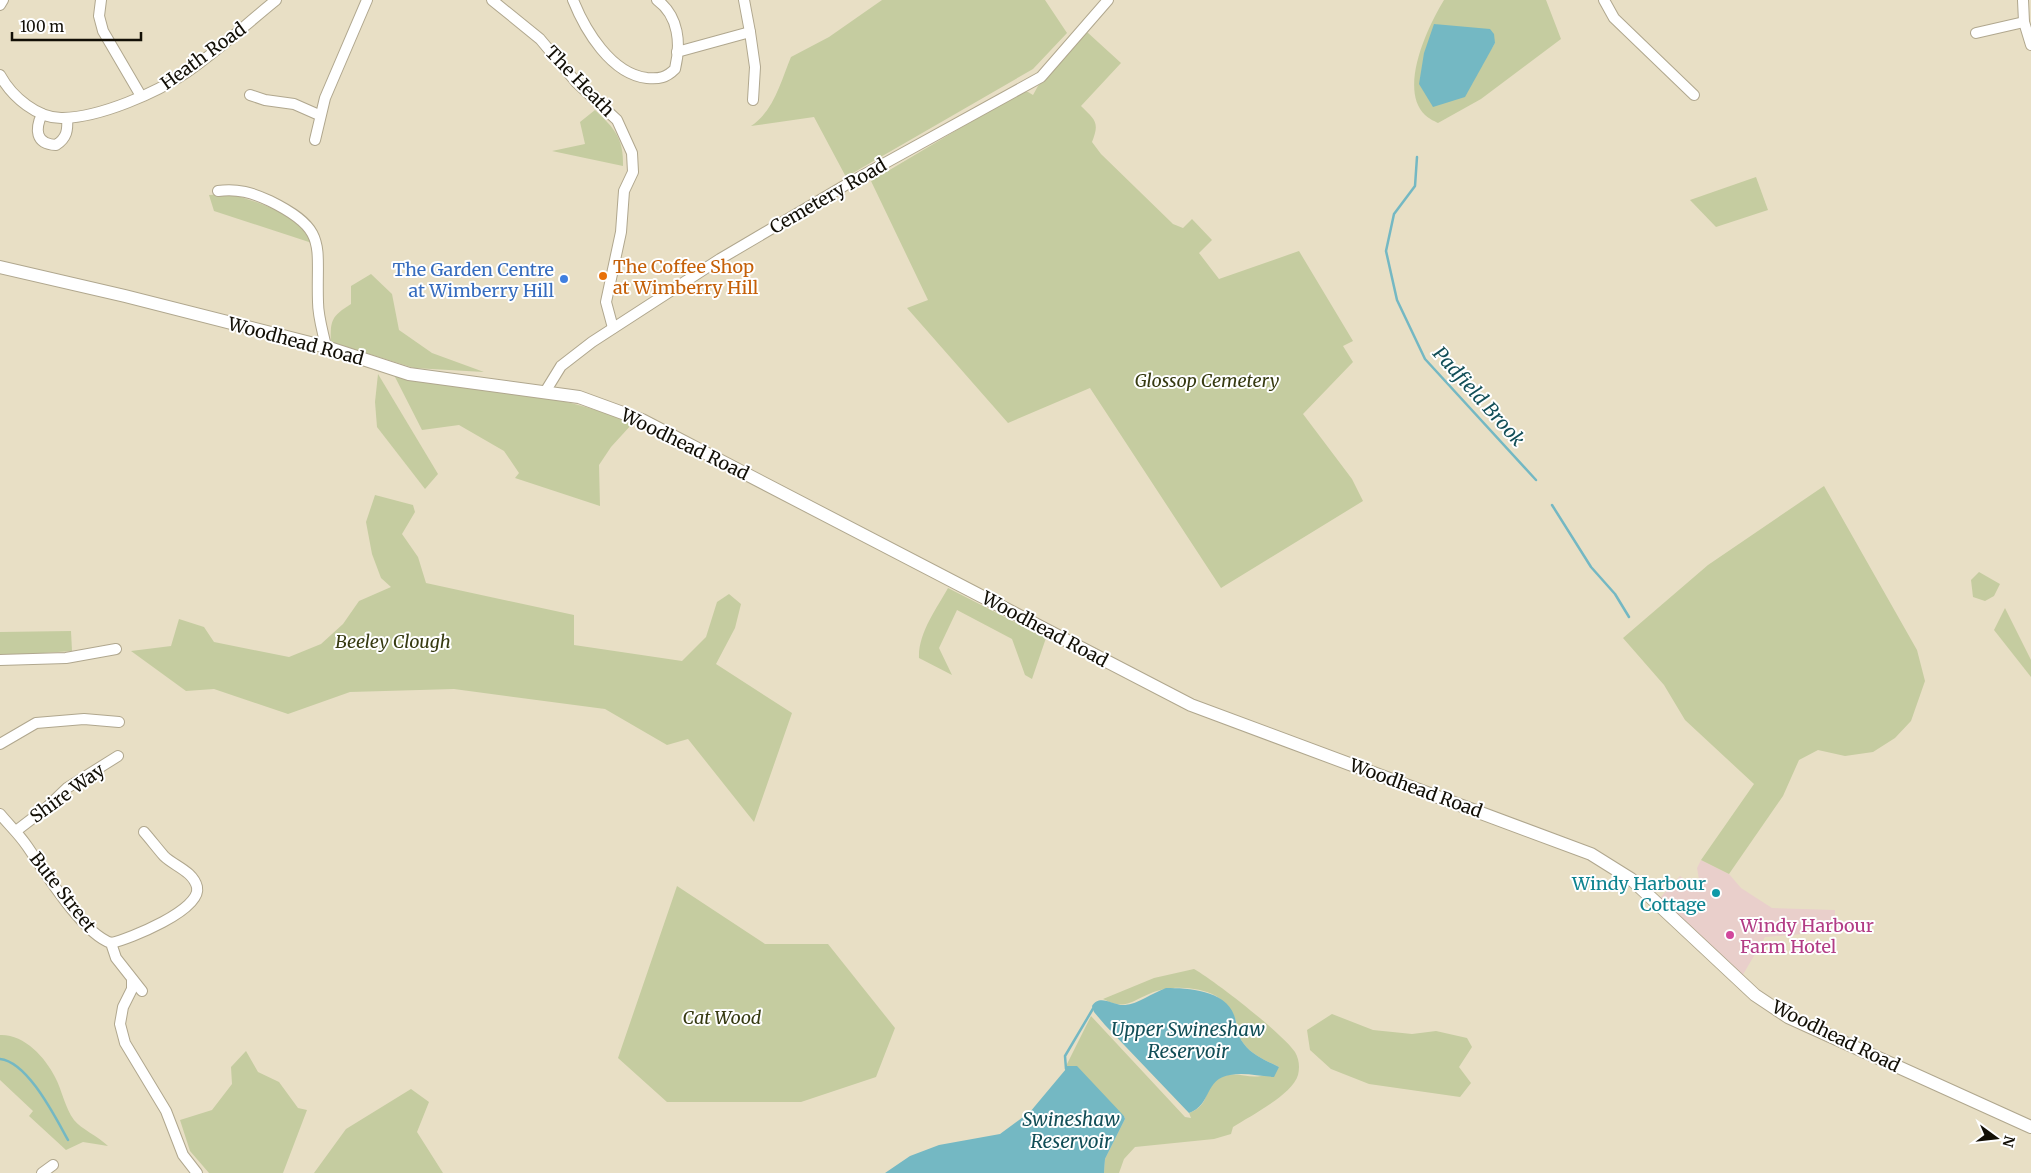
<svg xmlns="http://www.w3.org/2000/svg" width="2031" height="1173" viewBox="0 0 2031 1173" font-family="Merriweather,serif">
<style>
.commercial{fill:#e9cfcb}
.green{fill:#c5cca0;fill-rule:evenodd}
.water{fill:#74b8c3}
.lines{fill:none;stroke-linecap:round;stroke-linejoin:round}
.stream{stroke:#74b8c3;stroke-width:2.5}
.minor-casing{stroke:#b0a78e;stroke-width:12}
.major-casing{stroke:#b0a78e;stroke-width:14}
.minor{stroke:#fff;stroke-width:10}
.major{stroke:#fff;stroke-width:12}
.food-dot{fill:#e8710a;stroke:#fff;stroke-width:2}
.shop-dot{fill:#3f7fe0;stroke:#fff;stroke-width:2}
.culture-dot{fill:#0f9aa8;stroke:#fff;stroke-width:2}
.hotel-dot{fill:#d1479c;stroke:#fff;stroke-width:2}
.labels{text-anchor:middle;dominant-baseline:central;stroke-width:4;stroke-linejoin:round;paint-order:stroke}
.street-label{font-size:18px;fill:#120f06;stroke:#fff}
.food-label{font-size:18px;fill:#c56008;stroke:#fff;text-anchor:start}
.shop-label{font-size:18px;fill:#366cbe;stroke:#fff;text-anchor:end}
.park-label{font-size:18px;font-style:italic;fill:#363a11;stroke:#fff}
.culture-label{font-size:18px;fill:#0d838f;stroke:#fff;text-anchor:end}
.hotel-label{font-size:18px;fill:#b23c85;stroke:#fff;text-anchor:start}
.water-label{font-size:19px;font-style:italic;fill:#124e57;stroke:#fff}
</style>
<rect width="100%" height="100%" fill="#e8dfc5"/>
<path class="commercial" d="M 1701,860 L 1729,874 L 1741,888 L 1772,908 L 1835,910 L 1835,920 L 1815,921 L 1816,933 L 1765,937 L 1741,978 L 1660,898 L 1680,876 L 1695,888 L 1700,885 L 1697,868 Z"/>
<g class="green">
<path d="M 882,0 L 1045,0 L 1067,33 L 1033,69 L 846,177 L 814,117 L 751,126 C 774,111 781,81 791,57 L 829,37 Z"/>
<path d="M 1444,0 L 1546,0 L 1561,39 L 1481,99 L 1438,123 C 1434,121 1428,118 1425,115 C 1398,89 1428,26 1444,0 ZM 1434,24 L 1495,43 L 1490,51 Z"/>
<path d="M 1087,32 L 1121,63 L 1081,106 C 1095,120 1100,122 1092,142 L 1101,154 L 1173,224 L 1183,228 L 1192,219 L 1212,240 L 1199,253 L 1219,279 L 1299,251 L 1353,341 L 1343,346 L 1353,362 L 1303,414 L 1352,479 L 1363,501 L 1221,588 L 1090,388 L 1008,423 L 907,308 L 928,300 L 871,181 L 1021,92 L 1028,92 L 1033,95 L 1038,86 Z"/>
<path d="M 595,110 C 614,128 624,138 623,166 L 552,151 L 585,144 L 580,122 Z"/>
<path d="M 1756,177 L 1768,210 L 1716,227 L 1690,200 Z"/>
<path d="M 230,194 C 261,203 296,213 312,243 L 214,211 L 209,195 Z"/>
<path d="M 371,274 L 392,294 L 399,330 L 432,353 L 484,372 L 414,368 L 331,342 C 330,320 332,316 351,304 L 351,286 Z"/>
<path d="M 378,374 L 438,474 L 425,489 L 377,427 L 375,402 Z"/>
<path d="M 394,375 L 414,381 C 485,390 566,393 632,424 L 611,447 L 599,465 L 600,506 L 515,478 L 519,473 L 504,451 L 459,425 L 422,430 Z"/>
<path d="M 1824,486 L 1917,650 L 1925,681 L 1911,721 L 1895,738 L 1873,752 L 1845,756 L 1818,750 L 1799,760 L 1783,796 L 1729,874 L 1701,860 L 1754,784 L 1685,720 L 1664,685 L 1623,638 L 1708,565 Z"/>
<path d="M 375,495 L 413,505 L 415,512 L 402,534 L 418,557 L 426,583 L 574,615 L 574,645 L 682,661 L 706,637 L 717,602 L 729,594 L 741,604 L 735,628 L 716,664 L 792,713 L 754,822 L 688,739 L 667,745 L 605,709 L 454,689 L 350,692 L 288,714 L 214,689 L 186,691 L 131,651 L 171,646 L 179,619 L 204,627 L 214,642 L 289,657 L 321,644 L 343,624 L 359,601 L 391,587 L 381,578 L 372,554 L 366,522 Z"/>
<path d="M 1979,572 L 2000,584 L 1994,596 L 1985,601 L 1973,597 L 1971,580 Z"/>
<path d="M 948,588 L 1046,638 L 1032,679 L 1025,675 L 1012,639 L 957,610 L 939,648 L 952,675 L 919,658 C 918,633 937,608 948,588 Z"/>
<path d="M 2005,608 L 2031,660 L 2031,677 L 1994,630 Z"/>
<path d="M 71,631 L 72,651 L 0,656 L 0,632 Z"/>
<path d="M 677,886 L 765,944 L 828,944 L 895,1028 L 876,1077 L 801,1102 L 667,1102 L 618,1058 Z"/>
<path d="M 1194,969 C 1215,981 1282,1033 1295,1052 C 1299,1059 1300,1067 1298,1075 C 1292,1095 1250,1116 1233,1127 L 1231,1134 L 1214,1139 L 1135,1147 L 1124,1159 L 1119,1173 L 1104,1173 L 1105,1159 L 1125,1119 L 1124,1116 L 1066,1066 L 1091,1016 L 1185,1117 L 1191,1118 L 1189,1113 C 1211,1105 1202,1090 1218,1079 C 1233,1069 1246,1079 1261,1076 C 1266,1075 1274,1070 1279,1067 C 1267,1061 1252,1055 1244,1044 C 1236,1035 1239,1026 1234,1016 C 1232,1010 1221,999 1216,996 C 1197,986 1168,985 1149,994 C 1130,1002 1125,1010 1103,999 L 1154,978 Z"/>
<path d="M 1332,1014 L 1373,1030 L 1412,1034 L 1436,1031 L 1467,1038 L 1472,1047 L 1459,1067 L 1471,1083 L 1460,1097 L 1369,1084 L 1331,1069 L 1310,1050 L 1307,1030 Z"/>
<path d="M 0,1035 C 24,1034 45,1057 55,1077 C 62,1090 65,1108 74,1120 C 81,1129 98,1136 108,1146 L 83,1142 L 66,1150 L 29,1116 L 33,1111 L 0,1080 Z"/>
<path d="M 246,1051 L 258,1072 L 279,1082 L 298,1108 L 307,1110 L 283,1173 L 209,1173 L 190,1151 L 180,1120 L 212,1110 L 232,1084 L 231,1067 Z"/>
<path d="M 411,1089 L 429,1102 L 417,1132 L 443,1173 L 314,1173 L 346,1129 Z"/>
</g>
<g class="water">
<path d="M 1434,24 L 1490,29 L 1494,34 L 1495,43 L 1465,97 L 1433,107 L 1419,84 L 1424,53 Z"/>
<path d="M 1166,988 C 1188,988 1225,990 1234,1015 C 1238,1025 1236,1034 1244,1044 C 1252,1055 1267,1061 1279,1067 L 1274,1077 C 1259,1076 1244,1072 1230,1075 C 1204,1079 1212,1105 1189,1113 L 1105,1025 L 1094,1012 L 1092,1006 C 1100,993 1113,1006 1125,1005 C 1138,1004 1152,993 1166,988 Z"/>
<path d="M 1066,1066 L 1077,1066 L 1124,1116 L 1125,1119 L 1105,1159 L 1104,1173 L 885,1173 L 910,1156 L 939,1145 L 1000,1134 L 1030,1112 L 1066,1069 Z"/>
</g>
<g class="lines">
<g class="stream">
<path d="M 1417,157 L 1415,186 L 1394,214 L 1386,251 L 1397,300 L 1425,359 L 1536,480"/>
<path d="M 1552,505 L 1591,567 L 1615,594 L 1629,617"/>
<path d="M 0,1059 C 28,1062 55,1117 68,1140"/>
<path d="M 1066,1069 L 1065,1056 L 1094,1007"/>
</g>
<g class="minor-casing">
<g id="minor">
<path d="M 101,0 L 99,16 L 103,31 L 141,96"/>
<path d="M 492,0 L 540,39 L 576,82 L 617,120 L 632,153 L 633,172 L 624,191 L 621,232 L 606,302 L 613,328"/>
<path d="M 573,0 C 585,30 611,74 647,78 C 659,79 666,78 675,69 C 681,44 679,16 657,0"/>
<path d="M 1604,0 L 1614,18 L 1694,95"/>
<path d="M 2023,0 L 2024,22 L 2031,45"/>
<path d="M 0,5 L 3,0"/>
<path d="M 750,32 L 755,67 L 753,100"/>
<path d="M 1976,33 L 2024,22"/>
<path d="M 677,52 L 750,32 L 744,0"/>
<path d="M 0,75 C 12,97 38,119 63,118 C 101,117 156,93 187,72 C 218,51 246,24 276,0"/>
<path d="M 250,95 L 265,100 L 294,104 L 319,115"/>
<path d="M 42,114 C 35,129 35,144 56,145 C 67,138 68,130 67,118"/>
<path d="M 315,140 L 325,98 L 367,0"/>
<path d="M 218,191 C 237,188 253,193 270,201 C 329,230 316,245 318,302 C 318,317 323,332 326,347"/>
<path d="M 545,392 L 561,366 L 592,342 L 720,259 L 849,183 L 1041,77 L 1108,0"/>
<path d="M 0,660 L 66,658 L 116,649"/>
<path d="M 0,744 L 36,723 L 84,719 L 119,722"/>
<path d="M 0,814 C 9,825 19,834 27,846 C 45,872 82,933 111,943 L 116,958 L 142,991"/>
<path d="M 16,831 L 46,808 L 67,788 L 118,756"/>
<path d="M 111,943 C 129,939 202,910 197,887 C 193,871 174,866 164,856 C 157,848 151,840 144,832"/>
<path d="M 132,980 L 132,989 L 123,1007 L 120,1024 L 125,1043 L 166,1111 L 183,1155 L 197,1173"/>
<path d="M 42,1173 L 53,1165"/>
</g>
</g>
<g class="major-casing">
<path id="major" d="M 0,267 L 125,296 L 326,347 L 409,374 L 579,397 L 642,420 L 1191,705 L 1591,854 L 1631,879 L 1755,995 L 1788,1017 L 2031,1127"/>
</g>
<use href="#minor" class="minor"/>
<use href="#major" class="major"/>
</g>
<circle class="food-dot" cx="603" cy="276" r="5"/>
<circle class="shop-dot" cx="564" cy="279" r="5"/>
<circle class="culture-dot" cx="1716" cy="893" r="5"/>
<circle class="hotel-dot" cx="1730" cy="935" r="5"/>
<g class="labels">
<g class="street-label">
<text transform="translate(203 56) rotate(-36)">Heath Road</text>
<text transform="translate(580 81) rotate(46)">The Heath</text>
<text transform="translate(828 196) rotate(-30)">Cemetery Road</text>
<text transform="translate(296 341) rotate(15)">Woodhead Road</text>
<text transform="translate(685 444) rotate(26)">Woodhead Road</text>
<text transform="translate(1045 629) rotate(28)">Woodhead Road</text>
<text transform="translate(1416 788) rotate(20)">Woodhead Road</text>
<text transform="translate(67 793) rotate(-36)">Shire Way</text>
<text transform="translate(63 892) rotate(52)">Bute Street</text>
<text transform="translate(1836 1036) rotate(26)">Woodhead Road</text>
</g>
<g class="food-label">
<text x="613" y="266">The Coffee Shop<tspan x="613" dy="21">at Wimberry Hill</tspan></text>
</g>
<g class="shop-label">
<text x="554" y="269">The Garden Centre<tspan x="554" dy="21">at Wimberry Hill</tspan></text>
</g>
<g class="park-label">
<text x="1207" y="380">Glossop Cemetery</text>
<text x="393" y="641">Beeley Clough</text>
<text x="722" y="1017">Cat Wood</text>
</g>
<g class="culture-label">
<text x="1706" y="883">Windy Harbour<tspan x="1706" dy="21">Cottage</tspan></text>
</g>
<g class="hotel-label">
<text x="1740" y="925">Windy Harbour<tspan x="1740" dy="21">Farm Hotel</tspan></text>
</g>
<g class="water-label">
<text transform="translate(1479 396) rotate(48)">Padfield Brook</text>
<text x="1188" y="1029">Upper Swineshaw<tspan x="1188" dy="22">Reservoir</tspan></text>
<text x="1071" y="1119">Swineshaw<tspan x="1071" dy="22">Reservoir</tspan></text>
</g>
</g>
<g transform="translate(1996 1138) rotate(105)" stroke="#ffffff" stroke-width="4" paint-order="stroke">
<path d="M0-4L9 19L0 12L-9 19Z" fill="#120f06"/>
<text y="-8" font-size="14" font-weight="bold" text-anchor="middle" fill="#120f06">N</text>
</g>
<path d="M12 32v8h129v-8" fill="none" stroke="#120f06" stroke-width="2.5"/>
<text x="20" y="32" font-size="15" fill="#120f06" stroke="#ffffff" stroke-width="4" paint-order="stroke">100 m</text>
</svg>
